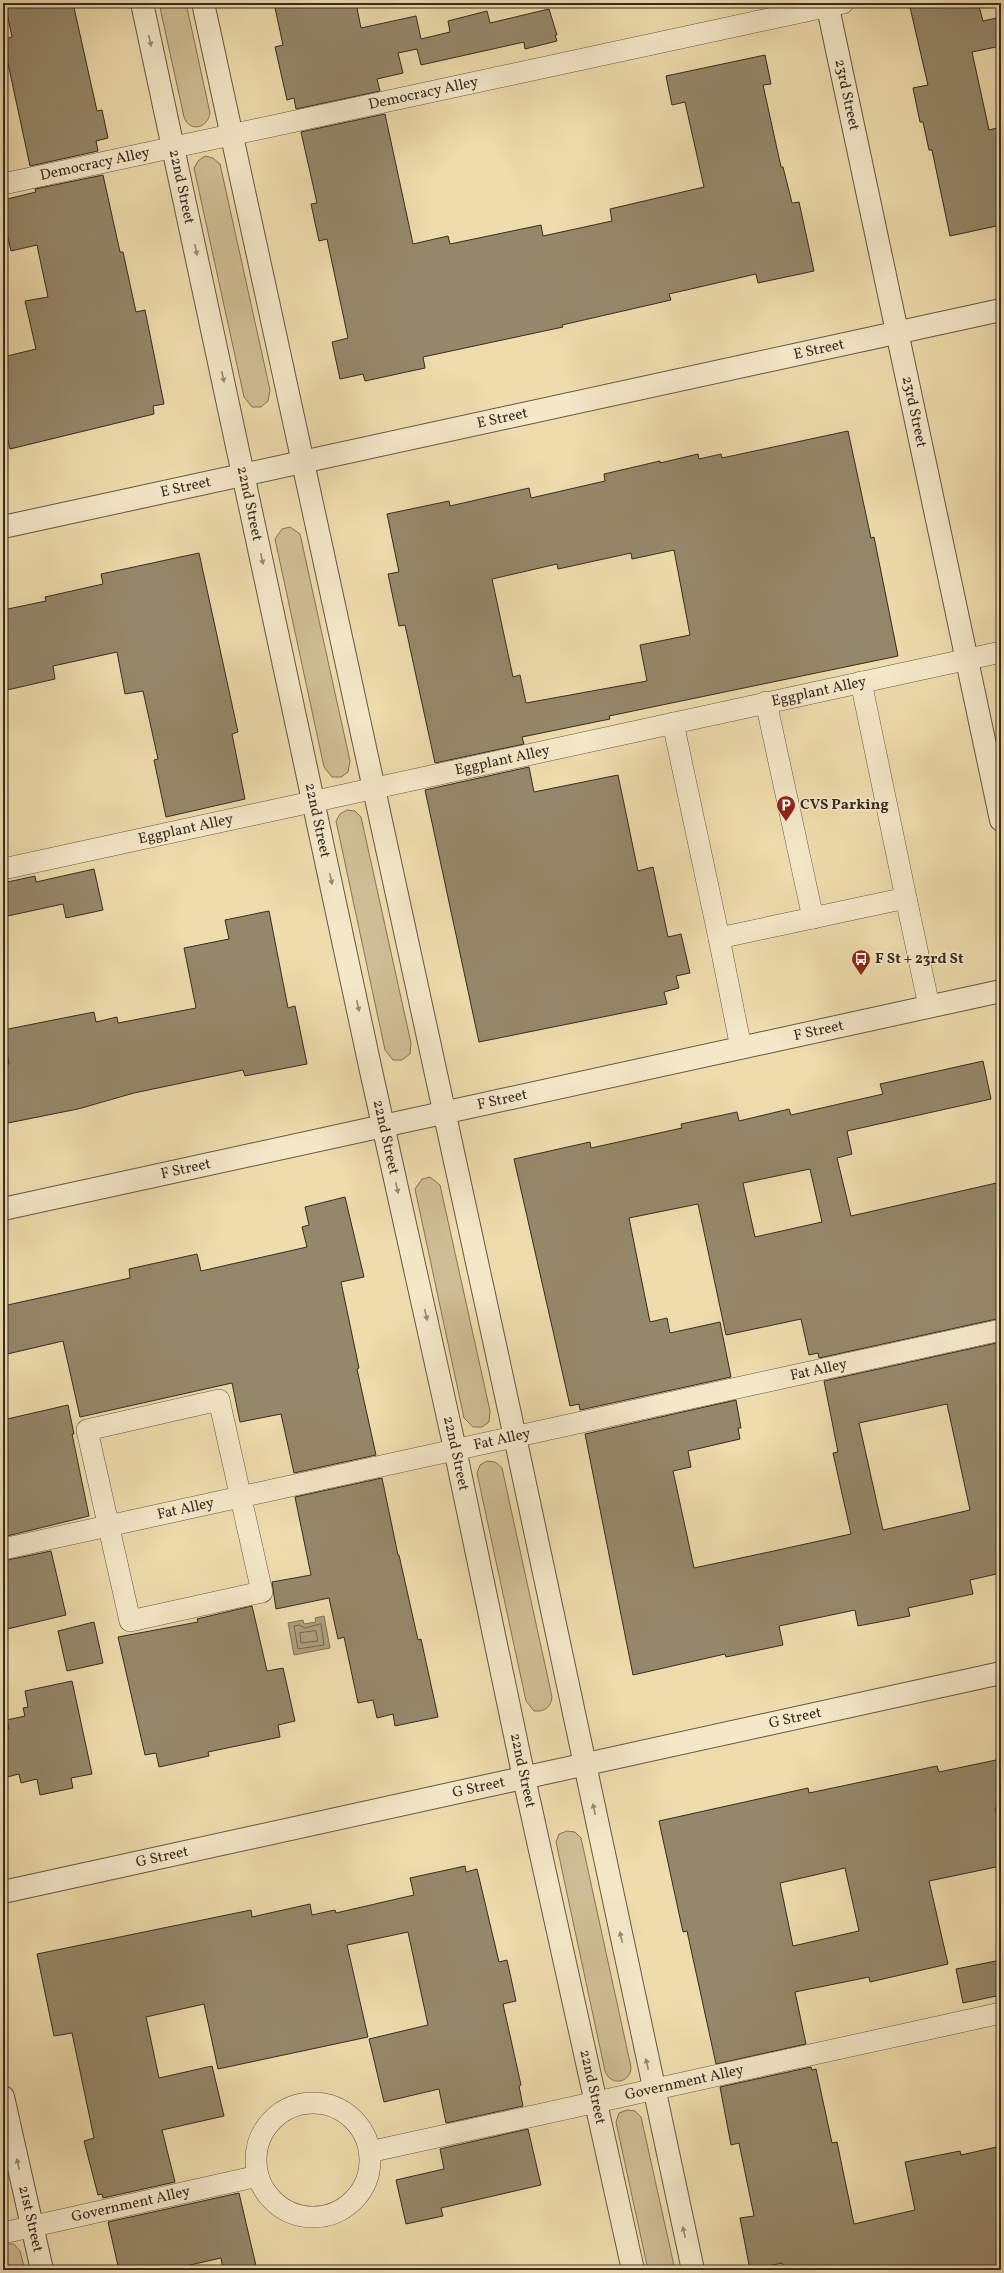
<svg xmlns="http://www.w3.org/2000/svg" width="1004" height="2273" viewBox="0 0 1004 2273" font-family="Vollkorn,serif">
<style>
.green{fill:#cfbe95;stroke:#82755c}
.water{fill:#afa07d;stroke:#7e7259}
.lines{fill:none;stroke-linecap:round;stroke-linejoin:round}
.shore{stroke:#726650;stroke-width:1}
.building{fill:#95886a;stroke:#352c22;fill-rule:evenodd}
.service-casing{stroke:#635844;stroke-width:22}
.minor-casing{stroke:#635844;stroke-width:24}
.service{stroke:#f4e8c9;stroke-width:21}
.minor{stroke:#f4e8c9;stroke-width:22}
.oneway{fill:#948a76}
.labels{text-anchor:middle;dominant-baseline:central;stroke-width:3.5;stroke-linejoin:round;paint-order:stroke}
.street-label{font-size:15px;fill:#352c22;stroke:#f4e8c9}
.poi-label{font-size:15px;font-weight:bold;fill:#352c22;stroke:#f4e8c9;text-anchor:start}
</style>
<rect width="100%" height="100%" fill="#eedcac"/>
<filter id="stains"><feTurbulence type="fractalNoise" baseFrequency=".005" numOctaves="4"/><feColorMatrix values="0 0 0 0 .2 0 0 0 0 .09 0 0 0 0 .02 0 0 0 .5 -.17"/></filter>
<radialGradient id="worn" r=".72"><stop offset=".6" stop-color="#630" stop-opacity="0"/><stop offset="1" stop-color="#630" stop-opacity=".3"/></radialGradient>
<g class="green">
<path d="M 159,3 L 186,3 L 210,113 C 208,128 190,133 184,117 Z"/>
<path d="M 205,156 L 213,158 L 220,164 L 270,390 L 268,401 L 261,407 L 252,407 L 244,397 L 194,168 L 198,161 Z"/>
<path d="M 290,527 L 300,534 L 350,761 L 348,772 L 341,777 L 332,777 L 324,767 L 275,539 L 282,529 Z"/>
<path d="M 347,810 L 355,811 L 361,817 L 411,1043 L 410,1054 L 402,1060 L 393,1060 L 385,1050 L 336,821 L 340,814 Z"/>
<path d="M 430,1177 L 440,1185 L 490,1411 L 489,1422 L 482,1427 L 473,1427 L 464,1418 L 415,1189 L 422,1179 Z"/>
<path d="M 487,1461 L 495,1462 L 502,1468 L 552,1697 C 551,1707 545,1712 534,1711 L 526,1701 L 477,1473 L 480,1465 Z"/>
<path d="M 567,1831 L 575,1832 L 581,1838 L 631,2067 C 631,2083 611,2087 605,2071 L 556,1842 L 559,1834 Z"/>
<path d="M 627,2110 L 635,2111 L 641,2117 L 675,2270 L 648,2270 L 616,2122 L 619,2113 Z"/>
<path d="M 6,2244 L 14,2244 L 20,2251 L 25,2270 L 3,2270 L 3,2245 Z"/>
</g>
<path class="water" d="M 324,1616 L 330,1648 L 294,1655 L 288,1623 L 303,1620 L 304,1624 L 316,1622 L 315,1618 Z"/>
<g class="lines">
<g class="shore">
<path d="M 321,1624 L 324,1645 L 298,1649 L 294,1626 L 299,1625 L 305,1628 Z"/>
<path d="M 316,1631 L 318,1641 L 301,1643 L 300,1633 Z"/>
</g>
</g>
<g class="building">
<path d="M 5,3 L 73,3 L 97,111 L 102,110 L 108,138 L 96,141 L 98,151 L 30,166 L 3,40 L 12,37 Z"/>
<path d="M 274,3 L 356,3 L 361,28 L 416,16 L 421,39 L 450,32 L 448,21 L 487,11 L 490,23 L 549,9 L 557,35 L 555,35 L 557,41 L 525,49 L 524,42 L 421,65 L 417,49 L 398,53 L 403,73 L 377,79 L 380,91 L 296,109 L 294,98 L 287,100 L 275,47 L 283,45 Z"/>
<path d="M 909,3 L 978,3 L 983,21 L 1001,17 L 1001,46 L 972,52 L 989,130 L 1001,127 L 1001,225 L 950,236 L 932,150 L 929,150 L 923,122 L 920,122 L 913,88 L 928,85 Z"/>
<path d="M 765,55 L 771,84 L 763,85 L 781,167 L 783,167 L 792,203 L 799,202 L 814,271 L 758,283 L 756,274 L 669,294 L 671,300 L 562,325 L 563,327 L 423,357 L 425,368 L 365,381 L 363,374 L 340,379 L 332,342 L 348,338 L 327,239 L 319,241 L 311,204 L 317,203 L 301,132 L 385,114 L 413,244 L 448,236 L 450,244 L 541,225 L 543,236 L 612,221 L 610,209 L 704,187 L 685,102 L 672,105 L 666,76 Z"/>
<path d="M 103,175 L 120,252 L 123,252 L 136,312 L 145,310 L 164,404 L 153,406 L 154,414 L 10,449 L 3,419 L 3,357 L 36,349 L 25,301 L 48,297 L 37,245 L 11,251 L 3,216 L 3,200 L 36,192 L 35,189 Z"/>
<path d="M 848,431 L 871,538 L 874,537 L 898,656 L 609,716 L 610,719 L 522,737 L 524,744 L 435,763 L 405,625 L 399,626 L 388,574 L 399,572 L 387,514 L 449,501 L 450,506 L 529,488 L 531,498 L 605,481 L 604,474 L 660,461 L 660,463 L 698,454 L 699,459 L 721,454 L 722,458 ZM 674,550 L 690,635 L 640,645 L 647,681 L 526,703 L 520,675 L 513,677 L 492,579 L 557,564 L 558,569 L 631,553 L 632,559 Z"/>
<path d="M 199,553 L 238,732 L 232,734 L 245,799 L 166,817 L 154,760 L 158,759 L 143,691 L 125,694 L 117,652 L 53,666 L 55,679 L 3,691 L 3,610 L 46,601 L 45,597 L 103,584 L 101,574 Z"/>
<path d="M 529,767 L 534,792 L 618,775 L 638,871 L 653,867 L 668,937 L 681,934 L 690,973 L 676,976 L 679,988 L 664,992 L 667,1004 L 479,1042 L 425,790 Z"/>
<path d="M 94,869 L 103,910 L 66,918 L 63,904 L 3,917 L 3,883 L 35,876 L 36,882 Z"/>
<path d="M 269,911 L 288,1008 L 295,1006 L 307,1064 L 245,1076 L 243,1070 L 134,1093 L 78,1109 L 3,1124 L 3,1065 L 9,1064 L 3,1030 L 94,1012 L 96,1022 L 117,1017 L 118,1023 L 196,1008 L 184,948 L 229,939 L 225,920 Z"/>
<path d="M 983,1061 L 991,1099 L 847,1131 L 852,1154 L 837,1158 L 851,1216 L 1001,1182 L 1001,1318 L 819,1358 L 818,1353 L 809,1355 L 801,1319 L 726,1335 L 698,1204 L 629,1218 L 650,1322 L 667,1318 L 670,1333 L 720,1322 L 731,1377 L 580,1410 L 579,1404 L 570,1406 L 514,1159 L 590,1142 L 591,1148 L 682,1128 L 681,1124 L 737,1112 L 739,1121 L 789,1109 L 791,1115 L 883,1094 L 880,1084 ZM 810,1169 L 822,1222 L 755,1237 L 743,1183 Z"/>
<path d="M 345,1197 L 364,1277 L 341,1282 L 359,1368 L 357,1369 L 376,1455 L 294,1473 L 281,1414 L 240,1422 L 232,1383 L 80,1417 L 63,1341 L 3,1355 L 3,1306 L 130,1278 L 129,1269 L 197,1254 L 201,1271 L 307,1247 L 302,1227 L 309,1225 L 305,1207 Z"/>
<path d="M 1001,1342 L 1001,1573 L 970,1580 L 973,1594 L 908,1608 L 910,1616 L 858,1626 L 855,1610 L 779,1626 L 783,1645 L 726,1657 L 725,1654 L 633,1675 L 585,1434 L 736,1400 L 741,1428 L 738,1428 L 740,1439 L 688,1451 L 691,1467 L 673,1471 L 694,1568 L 769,1552 L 851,1534 L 833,1453 L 838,1452 L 824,1381 ZM 947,1404 L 970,1510 L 883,1530 L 859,1423 Z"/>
<path d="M 68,1405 L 74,1434 L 72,1434 L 89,1516 L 3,1537 L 3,1420 Z"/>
<path d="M 382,1478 L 398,1555 L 399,1555 L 418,1640 L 421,1639 L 438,1717 L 395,1726 L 393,1714 L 377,1718 L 373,1700 L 358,1703 L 344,1637 L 338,1639 L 329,1598 L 276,1609 L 272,1582 L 311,1575 L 295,1497 Z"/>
<path d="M 51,1551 L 66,1615 L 3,1630 L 3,1561 Z"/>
<path d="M 252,1606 L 267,1671 L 283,1668 L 295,1721 L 278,1725 L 280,1737 L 208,1752 L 209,1756 L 159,1767 L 156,1753 L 145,1755 L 118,1637 L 198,1622 L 197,1619 Z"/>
<path d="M 94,1622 L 103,1663 L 67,1671 L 58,1631 Z"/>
<path d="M 72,1681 L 92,1774 L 71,1778 L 73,1788 L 40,1795 L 37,1779 L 21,1783 L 19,1774 L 3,1778 L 3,1730 L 9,1729 L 7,1720 L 25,1716 L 23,1708 L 28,1707 L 25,1691 Z"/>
<path d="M 996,1760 L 1001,1788 L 1001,1807 L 995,1808 L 1001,1839 L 1001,1866 L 929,1881 L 948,1964 L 870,1982 L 869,1977 L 795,1992 L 806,2044 L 716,2064 L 687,1931 L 683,1932 L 659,1821 L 808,1788 L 809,1793 L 937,1766 L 939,1772 ZM 845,1868 L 859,1931 L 793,1946 L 780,1883 Z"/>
<path d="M 465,1866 L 466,1872 L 477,1869 L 499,1962 L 507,1960 L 516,2001 L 503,2004 L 521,2085 L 519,2086 L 523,2106 L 446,2123 L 439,2089 L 384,2102 L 369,2039 L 428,2025 L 408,1932 L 347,1945 L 368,2037 L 218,2069 L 204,2004 L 146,2017 L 159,2078 L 212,2066 L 224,2116 L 162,2130 L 175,2182 L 103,2198 L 102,2194 L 98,2195 L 84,2141 L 94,2138 L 72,2033 L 54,2036 L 37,1954 L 251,1910 L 252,1917 L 310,1904 L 312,1915 L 335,1910 L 336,1913 L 414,1895 L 410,1878 Z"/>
<path d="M 1001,1960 L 1001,1995 L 963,2003 L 956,1969 Z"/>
<path d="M 811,2067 L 812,2070 L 816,2069 L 832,2143 L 837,2142 L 854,2224 L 915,2210 L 905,2162 L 960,2151 L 961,2155 L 1001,2146 L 1001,2264 L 974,2270 L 783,2270 L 782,2263 L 750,2270 L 740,2218 L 754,2216 L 739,2143 L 731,2145 L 720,2087 Z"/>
<path d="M 528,2129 L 541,2185 L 441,2208 L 443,2216 L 406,2224 L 396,2180 L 444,2169 L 440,2149 Z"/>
<path d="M 239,2193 L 257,2270 L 223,2270 L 221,2258 L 168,2270 L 119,2270 L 108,2222 Z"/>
</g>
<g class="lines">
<g class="service-casing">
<g id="service">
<path id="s1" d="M 3,184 L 843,3"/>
<path d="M 766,702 L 813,918"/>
<path d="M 673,723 L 719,938 L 906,898 L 861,682"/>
<path id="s2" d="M 3,869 L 1001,652"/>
<path d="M 906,898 L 929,1006"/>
<path d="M 719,938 L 741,1048"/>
<path d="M 219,1400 L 262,1592 L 130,1621 L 87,1430 Z"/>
<path id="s3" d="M 3,1549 L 1001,1330"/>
<circle cx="313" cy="2160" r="57"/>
<path id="s4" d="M 369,2152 L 1001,2013"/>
<path id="s5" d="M 3,2233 L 258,2176"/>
</g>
</g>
<g class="minor-casing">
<g id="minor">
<path id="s6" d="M 142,3 L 371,1071 L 455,1449 L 524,1778 L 633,2270"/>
<path d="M 203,3 L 515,1437 L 693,2270"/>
<path id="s7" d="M 827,3 L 1001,820"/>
<path id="s8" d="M 3,527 L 1001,310"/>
<path id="s9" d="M 3,1209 L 1001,991"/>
<path id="s10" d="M 3,1892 L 1001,1673"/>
<path id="s11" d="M 3,2097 L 42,2270"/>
</g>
</g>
<use href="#service" class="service"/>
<use href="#minor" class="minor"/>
</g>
<defs><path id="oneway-solid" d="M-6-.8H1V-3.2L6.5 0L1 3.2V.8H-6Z"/></defs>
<g class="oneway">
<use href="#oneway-solid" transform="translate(150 41) rotate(77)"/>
<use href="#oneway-solid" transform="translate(196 250) rotate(78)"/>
<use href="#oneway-solid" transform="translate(223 377) rotate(78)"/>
<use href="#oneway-solid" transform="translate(262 559) rotate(78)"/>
<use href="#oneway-solid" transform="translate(331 879) rotate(78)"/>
<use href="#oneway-solid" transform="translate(358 1006) rotate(78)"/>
<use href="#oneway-solid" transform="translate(397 1188) rotate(77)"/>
<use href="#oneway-solid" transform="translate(426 1315) rotate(77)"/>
<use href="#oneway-solid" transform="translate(594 1809) rotate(-102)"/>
<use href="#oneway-solid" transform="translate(621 1937) rotate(-102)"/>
<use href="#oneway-solid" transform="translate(647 2064) rotate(-102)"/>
<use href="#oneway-solid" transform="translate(18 2164) rotate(-103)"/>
<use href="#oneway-solid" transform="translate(684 2232) rotate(-102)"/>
</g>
<defs>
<g id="parking-pin" transform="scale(1)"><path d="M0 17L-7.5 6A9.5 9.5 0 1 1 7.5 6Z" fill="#8f2418" stroke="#f4e8c9"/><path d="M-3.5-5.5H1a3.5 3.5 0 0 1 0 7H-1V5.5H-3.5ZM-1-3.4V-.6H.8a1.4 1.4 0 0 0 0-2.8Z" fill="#fff"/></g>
<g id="bus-pin" transform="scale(1)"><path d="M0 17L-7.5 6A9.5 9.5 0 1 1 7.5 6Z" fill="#8f2418" stroke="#f4e8c9"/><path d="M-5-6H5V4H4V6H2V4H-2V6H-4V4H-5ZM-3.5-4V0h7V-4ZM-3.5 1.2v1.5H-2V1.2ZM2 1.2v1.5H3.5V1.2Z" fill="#fff"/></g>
</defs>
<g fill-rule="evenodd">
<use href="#parking-pin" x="786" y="805"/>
<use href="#bus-pin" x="861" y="959"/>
</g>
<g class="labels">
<g class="street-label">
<text stroke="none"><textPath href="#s1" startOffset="430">Democracy Alley</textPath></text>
<text stroke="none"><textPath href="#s7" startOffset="94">23rd Street</textPath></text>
<text stroke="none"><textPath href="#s1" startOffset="94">Democracy Alley</textPath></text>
<text stroke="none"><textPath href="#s6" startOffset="188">22nd Street</textPath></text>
<text stroke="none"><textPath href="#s8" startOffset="835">E Street</textPath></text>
<text stroke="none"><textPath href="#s7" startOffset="418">23rd Street</textPath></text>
<text stroke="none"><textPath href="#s8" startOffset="511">E Street</textPath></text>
<text stroke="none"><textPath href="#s8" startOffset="187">E Street</textPath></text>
<text stroke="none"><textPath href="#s6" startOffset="512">22nd Street</textPath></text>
<text stroke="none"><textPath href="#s2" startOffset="835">Eggplant Alley</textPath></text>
<text stroke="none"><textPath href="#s2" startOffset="511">Eggplant Alley</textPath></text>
<text stroke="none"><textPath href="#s6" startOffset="836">22nd Street</textPath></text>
<text stroke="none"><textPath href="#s2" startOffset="187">Eggplant Alley</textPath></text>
<text stroke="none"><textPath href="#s9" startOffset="835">F Street</textPath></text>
<text stroke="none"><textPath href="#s9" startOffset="511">F Street</textPath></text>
<text stroke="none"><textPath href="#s6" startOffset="1160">22nd Street</textPath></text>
<text stroke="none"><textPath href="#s9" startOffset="187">F Street</textPath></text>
<text stroke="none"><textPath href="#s3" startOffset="835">Fat Alley</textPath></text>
<text stroke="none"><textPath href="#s3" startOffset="511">Fat Alley</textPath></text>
<text stroke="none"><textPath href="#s6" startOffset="1484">22nd Street</textPath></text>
<text stroke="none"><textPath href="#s3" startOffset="187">Fat Alley</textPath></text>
<text stroke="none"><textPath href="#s10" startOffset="811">G Street</textPath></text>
<text stroke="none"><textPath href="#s6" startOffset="1808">22nd Street</textPath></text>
<text stroke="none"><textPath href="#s10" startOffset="487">G Street</textPath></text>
<text stroke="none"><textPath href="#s10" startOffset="163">G Street</textPath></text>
<text stroke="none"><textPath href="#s4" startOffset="323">Government Alley</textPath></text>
<text stroke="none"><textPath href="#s6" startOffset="2132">22nd Street</textPath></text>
<text stroke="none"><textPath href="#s5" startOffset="131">Government Alley</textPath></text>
<text stroke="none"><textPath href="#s11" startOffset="125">21st Street</textPath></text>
</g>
<g class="poi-label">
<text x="800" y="805">CVS Parking</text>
<text x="875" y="959">F St + 23rd St</text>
</g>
</g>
<rect width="1004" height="2273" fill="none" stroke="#eedcac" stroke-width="16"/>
<rect x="4" y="4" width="996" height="2265" fill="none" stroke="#352c22" stroke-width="2"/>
<rect x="8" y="8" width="988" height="2257" fill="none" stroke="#352c22"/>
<rect width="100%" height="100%" filter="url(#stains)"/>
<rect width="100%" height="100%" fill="url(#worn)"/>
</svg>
